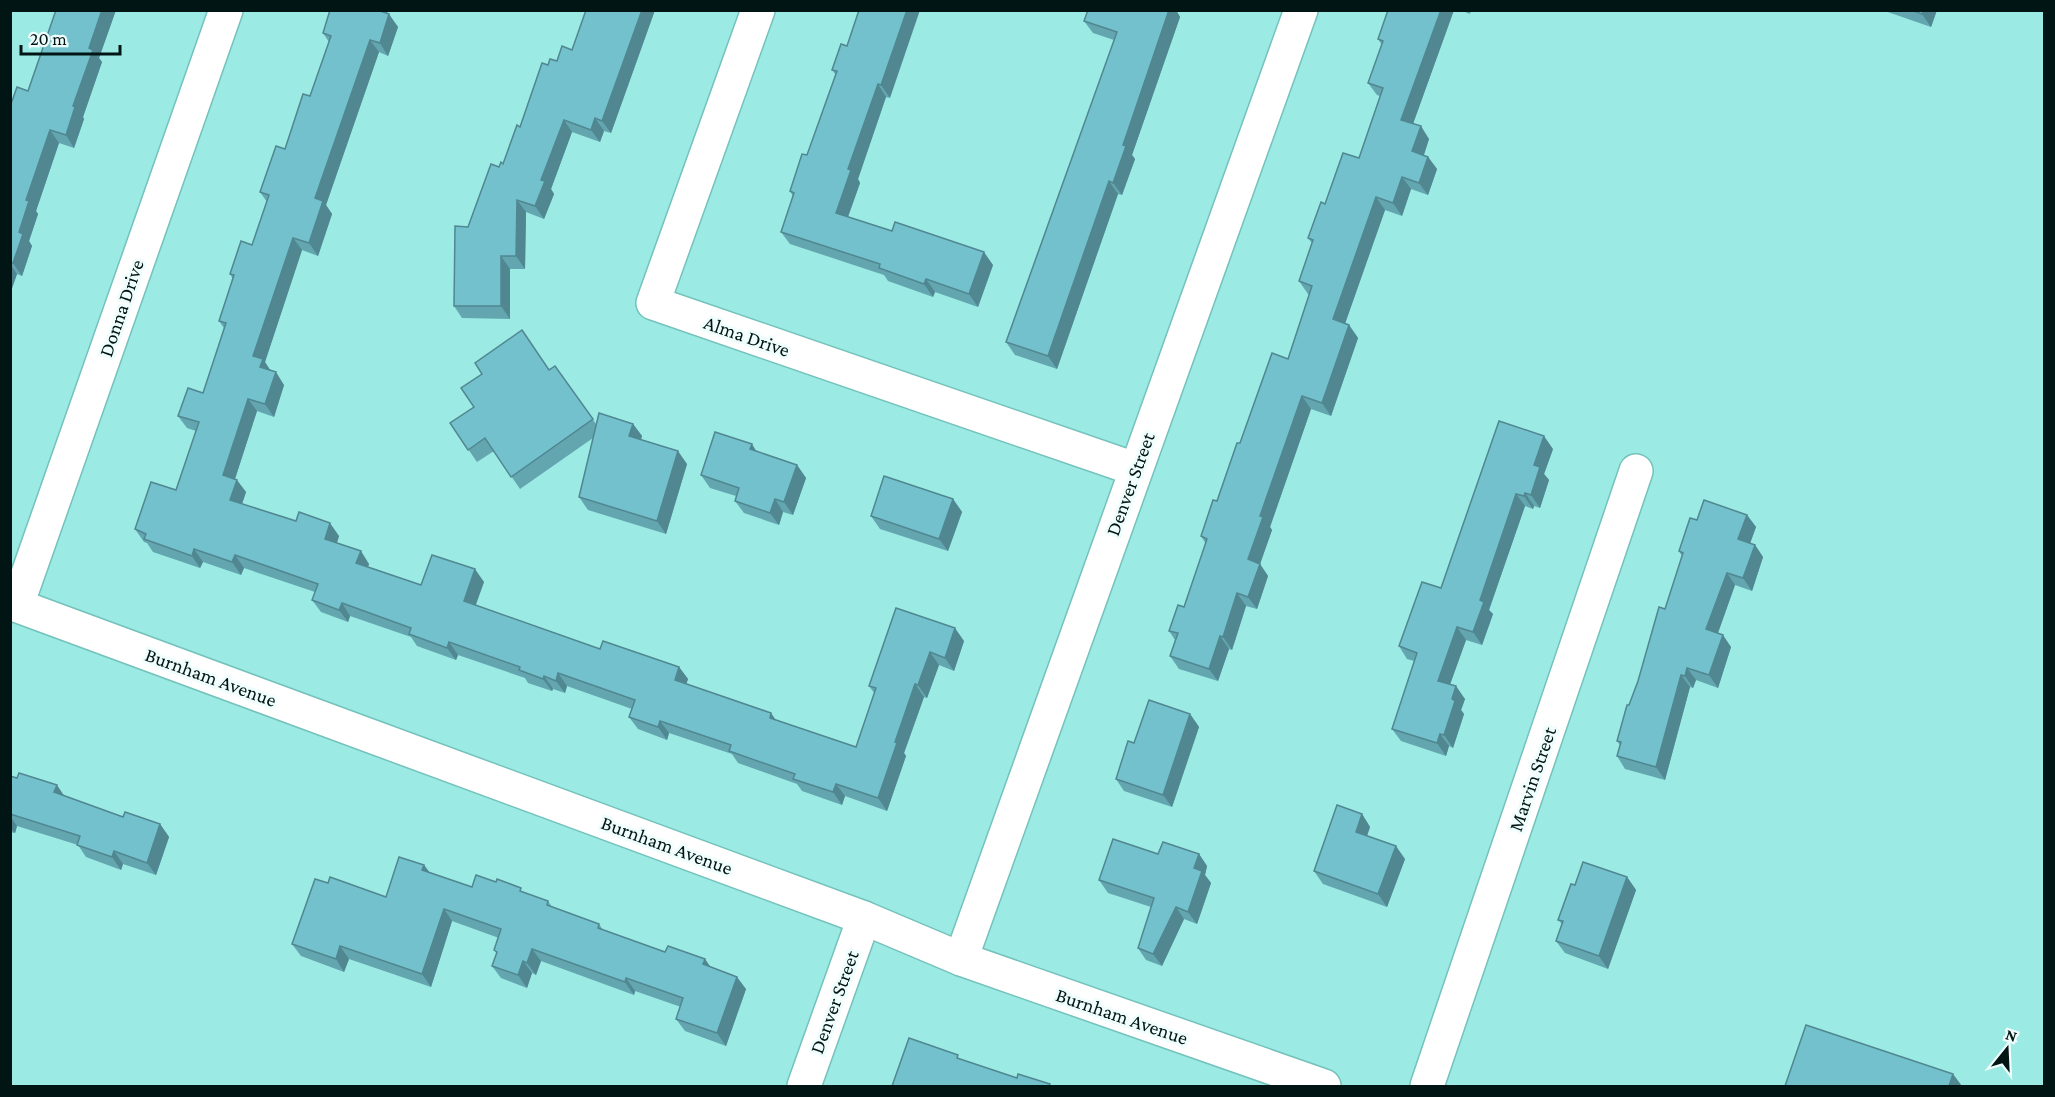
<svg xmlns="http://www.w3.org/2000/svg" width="2055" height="1097" viewBox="0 0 2055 1097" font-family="'Crimson Pro',serif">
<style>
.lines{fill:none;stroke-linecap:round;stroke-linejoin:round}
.street-casing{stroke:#74c2bb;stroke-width:36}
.secondary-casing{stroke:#74c2bb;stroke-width:36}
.street{stroke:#fff;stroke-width:33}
.secondary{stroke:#fff;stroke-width:33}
.wall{fill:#63a6b0}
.shaded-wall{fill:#508790}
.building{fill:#73c1cd;stroke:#508790;stroke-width:1.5}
.labels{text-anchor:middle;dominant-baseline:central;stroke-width:6;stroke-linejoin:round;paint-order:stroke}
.street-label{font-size:20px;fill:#001514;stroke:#effefc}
</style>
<rect width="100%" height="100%" fill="#9beae3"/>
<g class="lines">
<g class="street-casing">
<g id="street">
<path d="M 758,10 L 653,303 L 1135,469"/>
<path d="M 17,605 L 226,10"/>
<path d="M 961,959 L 1301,10"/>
<path d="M 804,1086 L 864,918"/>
<path d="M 1427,1086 L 1636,471"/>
</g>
</g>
<g class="secondary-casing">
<path id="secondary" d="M 10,603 L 864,918 L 961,959 L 1324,1086"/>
</g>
<use href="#street" class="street"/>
<use href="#secondary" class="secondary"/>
</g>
<g class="wall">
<path d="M 56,10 L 116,10 L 99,58 L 102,62 L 83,117 L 84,119 L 74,148 L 59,143 L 36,211 L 38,214 L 29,241 L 32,246 L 22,276 L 17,274 L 10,294 L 10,107 L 28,91 Z"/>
<path d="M 586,10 L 655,10 L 611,133 L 604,131 L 600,142 L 572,132 L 551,189 L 554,194 L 544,219 L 526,212 L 525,269 L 510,269 L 510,319 L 462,318 L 454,306 L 468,227 L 499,167 L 503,164 L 548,65 L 557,61 L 572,50 Z"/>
<path d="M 859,10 L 890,98 L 886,97 L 858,179 L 860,183 L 848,217 L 993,265 L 978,307 L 935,292 L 933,297 L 888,281 L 884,275 L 790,244 L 781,232 L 793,196 L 790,191 L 807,155 L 836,75 L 832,70 L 847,46 Z"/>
<path d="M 1088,10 L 1176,10 L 1180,17 L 1132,155 L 1135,159 L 1122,195 L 1118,194 L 1057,369 L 1015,355 L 1006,342 L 1114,40 L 1093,33 L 1084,21 Z"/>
<path d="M 1388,10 L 1454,10 L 1413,124 L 1429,139 L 1424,155 L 1428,157 L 1437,169 L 1428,195 L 1411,189 L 1402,216 L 1385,210 L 1345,324 L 1349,325 L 1358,338 L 1331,416 L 1311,409 L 1270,527 L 1272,530 L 1260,564 L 1268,576 L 1257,609 L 1246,606 L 1232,650 L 1229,649 L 1218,681 L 1179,669 L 1170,656 L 1175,640 L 1169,631 L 1184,607 L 1206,544 L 1201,536 L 1217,501 L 1240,443 L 1288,359 L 1309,294 L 1308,294 L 1299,281 L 1312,243 L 1308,238 L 1325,204 L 1359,158 L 1380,96 L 1377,95 L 1368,83 L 1382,45 L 1378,39 Z"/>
<path d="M 1460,10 L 1471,10 L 1470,14 Z"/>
<path d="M 1882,10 L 1937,10 L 1931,27 Z"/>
<path d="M 387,14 L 398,27 L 388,56 L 379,52 L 326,205 L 332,214 L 318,256 L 302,250 L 265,362 L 271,371 L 284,385 L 274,417 L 257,411 L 235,479 L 246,492 L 242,504 L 339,536 L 337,543 L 369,564 L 368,567 L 421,585 L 484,582 L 475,605 L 600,649 L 679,667 L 688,679 L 686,684 L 776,720 L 856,747 L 875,694 L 869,686 L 896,608 L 964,641 L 954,671 L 939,665 L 927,698 L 924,697 L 904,753 L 906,756 L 887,811 L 845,796 L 842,805 L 802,791 L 797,784 L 738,763 L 732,754 L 669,733 L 667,740 L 638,729 L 629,717 L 632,709 L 567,686 L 565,693 L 553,689 L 552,691 L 528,683 L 525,678 L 458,655 L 456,660 L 417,646 L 411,637 L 350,616 L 348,622 L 321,612 L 312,600 L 315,592 L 244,568 L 241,575 L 203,562 L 200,568 L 153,552 L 147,543 L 144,542 L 135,529 L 176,490 L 196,431 L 187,428 L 178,416 L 203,393 L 224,328 L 219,321 L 233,279 L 230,274 L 252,245 L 267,202 L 260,192 L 285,149 L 310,96 L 329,42 L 323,33 Z"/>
<path d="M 555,366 L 596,424 L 633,424 L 642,436 L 641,440 L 687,464 L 666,534 L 588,510 L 579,497 L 593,438 L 520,489 L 494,451 L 477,462 L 450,423 L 474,407 Z"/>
<path d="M 1553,449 L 1544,474 L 1549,480 L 1540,508 L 1534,506 L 1533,509 L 1525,506 L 1489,610 L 1493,614 L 1482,645 L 1466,640 L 1450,684 L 1465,699 L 1461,710 L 1464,714 L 1453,748 L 1449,746 L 1446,756 L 1401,741 L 1392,729 L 1414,661 L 1407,659 L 1399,646 L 1441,588 Z"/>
<path d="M 757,452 L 797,465 L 806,478 L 793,515 L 783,512 L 779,525 L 744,513 L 735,501 L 736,496 L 710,488 L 701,475 Z"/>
<path d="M 953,499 L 962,512 L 948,551 L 880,529 L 871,516 Z"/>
<path d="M 1747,515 L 1756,527 L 1750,543 L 1755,545 L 1763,557 L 1752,591 L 1735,585 L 1718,633 L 1731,647 L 1718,688 L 1696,680 L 1693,688 L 1690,687 L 1665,780 L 1625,769 L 1617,756 L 1620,745 L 1617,741 L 1665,609 L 1682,556 L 1679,551 L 1697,520 Z"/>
<path d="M 1190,714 L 1199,727 L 1172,807 L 1124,791 L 1116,779 Z"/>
<path d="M 10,776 L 123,817 L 160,824 L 169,837 L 156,875 L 123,864 L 121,870 L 86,857 L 78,845 L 17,826 L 15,833 L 10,832 Z"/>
<path d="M 1362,814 L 1370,827 L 1367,836 L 1405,859 L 1387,907 L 1323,884 L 1314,871 Z"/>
<path d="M 1158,854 L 1199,854 L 1207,866 L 1205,875 L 1211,883 L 1197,924 L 1184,919 L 1162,966 L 1146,960 L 1138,948 L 1151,907 L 1108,893 L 1099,880 Z"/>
<path d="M 424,865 L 429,872 L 472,887 L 525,893 L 548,901 L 552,907 L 599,924 L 603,930 L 665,952 L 705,959 L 710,967 L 746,989 L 726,1046 L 685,1031 L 676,1019 L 681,1007 L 635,991 L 634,995 L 541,961 L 536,975 L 532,973 L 527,988 L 501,978 L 492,966 L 497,954 L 494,950 L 499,938 L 452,921 L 431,987 L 349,959 L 344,972 L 301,956 L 292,944 L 328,883 L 386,897 Z"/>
<path d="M 1627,877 L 1636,890 L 1608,969 L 1565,953 L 1556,941 L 1562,924 L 1558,920 L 1575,885 Z"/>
</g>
<g class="shaded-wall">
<path d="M 102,10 L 116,10 L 99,58 L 102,62 L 83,117 L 84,119 L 74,148 L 66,135 L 89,48 Z"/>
<path d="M 376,10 L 388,10 L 384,22 Z"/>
<path d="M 642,10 L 655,10 L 611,133 L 602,121 Z"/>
<path d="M 907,10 L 920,10 L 890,98 L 881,85 Z"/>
<path d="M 1169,10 L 1176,10 L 1180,17 L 1132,155 L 1135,159 L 1122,195 L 1113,183 L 1123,145 Z"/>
<path d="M 1441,10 L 1454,10 L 1410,132 L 1401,120 Z"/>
<path d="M 1924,10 L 1937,10 L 1931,27 L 1922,14 Z"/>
<path d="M 389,14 L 398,27 L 388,56 L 380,43 Z"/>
<path d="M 370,40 L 379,52 L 326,205 L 332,214 L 318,256 L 309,243 L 315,198 Z"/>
<path d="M 878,84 L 886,97 L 858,179 L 860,183 L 845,225 L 836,213 L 848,169 Z"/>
<path d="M 595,118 L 604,131 L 600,142 L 591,130 Z"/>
<path d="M 564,120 L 572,132 L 551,189 L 554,194 L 544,219 L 535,206 L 541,180 Z"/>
<path d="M 1421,126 L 1429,139 L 1421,163 L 1412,151 Z"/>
<path d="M 50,130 L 59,143 L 36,211 L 38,214 L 29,241 L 32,246 L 22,276 L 13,263 L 19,232 L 26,200 Z"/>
<path d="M 1428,157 L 1437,169 L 1428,195 L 1419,183 Z"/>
<path d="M 1402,177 L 1411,189 L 1402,216 L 1393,203 Z"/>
<path d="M 1109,181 L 1118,194 L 1057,369 L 1048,356 Z"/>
<path d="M 1376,197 L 1385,210 L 1342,332 L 1333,319 Z"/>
<path d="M 517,200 L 526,212 L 525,269 L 516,256 Z"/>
<path d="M 293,238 L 302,250 L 265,362 L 271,372 L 260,367 L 253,356 Z"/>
<path d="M 984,252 L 993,265 L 978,307 L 969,294 Z"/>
<path d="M 501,256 L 510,269 L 510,319 L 501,306 Z"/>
<path d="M 10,264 L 17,274 L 10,294 Z"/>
<path d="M 926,279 L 935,292 L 933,297 L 924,284 Z"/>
<path d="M 1349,325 L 1358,338 L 1331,416 L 1322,403 Z"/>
<path d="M 276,372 L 284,385 L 274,417 L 265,404 Z"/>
<path d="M 1302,396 L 1311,409 L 1270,527 L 1272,530 L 1260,564 L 1268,576 L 1257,609 L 1248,597 L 1248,559 L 1260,516 Z"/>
<path d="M 248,399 L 257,411 L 232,488 L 223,475 Z"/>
<path d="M 633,424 L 642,436 L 638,449 L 629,436 Z"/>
<path d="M 1544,436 L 1553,449 L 1544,474 L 1549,480 L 1540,508 L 1531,495 L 1534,465 Z"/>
<path d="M 752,444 L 760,457 L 750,449 Z"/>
<path d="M 678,451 L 687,464 L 666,534 L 657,521 Z"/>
<path d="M 797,465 L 806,478 L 793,515 L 784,502 Z"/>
<path d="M 237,480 L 246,492 L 239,513 L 230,500 Z"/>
<path d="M 1525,493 L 1534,506 L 1533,509 L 1524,496 Z"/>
<path d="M 1516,494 L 1525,506 L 1489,610 L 1493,614 L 1482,645 L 1473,632 L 1480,600 Z"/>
<path d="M 775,499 L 783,512 L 779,525 L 770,513 Z"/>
<path d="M 953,499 L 962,512 L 948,551 L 939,539 Z"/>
<path d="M 1747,515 L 1756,527 L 1747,552 L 1738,539 Z"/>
<path d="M 330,523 L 339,536 L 334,551 L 325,539 Z"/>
<path d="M 1755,545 L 1763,557 L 1752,591 L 1743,578 Z"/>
<path d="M 194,549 L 203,562 L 200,568 L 192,556 Z"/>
<path d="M 361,551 L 369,564 L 365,575 L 356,563 Z"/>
<path d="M 235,555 L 244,568 L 241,575 L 232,562 Z"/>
<path d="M 475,569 L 484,582 L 473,613 L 464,601 Z"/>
<path d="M 1727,573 L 1735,585 L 1715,641 L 1706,629 Z"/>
<path d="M 1237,593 L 1246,606 L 1232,650 L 1223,637 Z"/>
<path d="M 342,603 L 350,616 L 348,622 L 339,610 Z"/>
<path d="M 1457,627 L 1466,640 L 1447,693 L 1438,681 Z"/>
<path d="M 955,628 L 964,641 L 954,671 L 945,658 Z"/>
<path d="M 1723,635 L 1731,647 L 1718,688 L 1709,675 Z"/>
<path d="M 1220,636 L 1229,649 L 1218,681 L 1209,669 Z"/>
<path d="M 449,642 L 458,655 L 456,660 L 447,648 Z"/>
<path d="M 930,652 L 939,665 L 927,698 L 918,685 Z"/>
<path d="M 679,667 L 688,679 L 683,693 L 675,680 Z"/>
<path d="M 1687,668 L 1696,680 L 1693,688 L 1685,676 Z"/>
<path d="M 558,673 L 567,686 L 565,693 L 556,681 Z"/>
<path d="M 1681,675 L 1690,687 L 1665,780 L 1656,767 Z"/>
<path d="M 544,676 L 553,689 L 552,691 L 543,679 Z"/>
<path d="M 915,684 L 924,697 L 904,753 L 906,756 L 887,811 L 878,798 L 895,742 Z"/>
<path d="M 1456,686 L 1465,699 L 1461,710 L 1464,714 L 1453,748 L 1444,735 L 1452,699 Z"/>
<path d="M 771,713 L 780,726 L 770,718 Z"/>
<path d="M 1190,714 L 1199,727 L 1172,807 L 1163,795 Z"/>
<path d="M 660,721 L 669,733 L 667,740 L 658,727 Z"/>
<path d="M 1440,734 L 1449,746 L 1446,756 L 1437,743 Z"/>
<path d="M 836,784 L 845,796 L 842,805 L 833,792 Z"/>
<path d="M 57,785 L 65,797 L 54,792 Z"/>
<path d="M 1362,814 L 1370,827 L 1364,844 L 1356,832 Z"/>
<path d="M 10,816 L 17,826 L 15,833 L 10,827 Z"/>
<path d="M 160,824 L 169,837 L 156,875 L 147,863 Z"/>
<path d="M 1396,846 L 1405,859 L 1387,907 L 1378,894 Z"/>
<path d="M 114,851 L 123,864 L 121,870 L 112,857 Z"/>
<path d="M 1199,854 L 1207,866 L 1205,875 L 1211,883 L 1197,924 L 1188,912 L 1194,868 Z"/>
<path d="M 424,865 L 433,877 L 422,870 Z"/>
<path d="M 1627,877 L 1636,890 L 1608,969 L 1599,956 Z"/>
<path d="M 1176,907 L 1184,919 L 1162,966 L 1153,954 Z"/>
<path d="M 444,909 L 452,921 L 431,987 L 422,974 Z"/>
<path d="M 340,946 L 349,959 L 344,972 L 336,959 Z"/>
<path d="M 532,949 L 541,961 L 536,975 L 527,963 Z"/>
<path d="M 705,959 L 714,972 L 703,964 Z"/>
<path d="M 523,961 L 532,973 L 527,988 L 518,975 Z"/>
<path d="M 737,977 L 746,989 L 726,1046 L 717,1033 Z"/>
<path d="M 626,978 L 635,991 L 634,995 L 625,982 Z"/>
<path d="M 1953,1074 L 1962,1086 L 1949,1086 Z"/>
</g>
<g class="building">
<path d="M 56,10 L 102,10 L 89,48 L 93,50 L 73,106 L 75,107 L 66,135 L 50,130 L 26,200 L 29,201 L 19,232 L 23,234 L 13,263 L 10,262 L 10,107 L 17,87 L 28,91 Z"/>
<path d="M 330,10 L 377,10 L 389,14 L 380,43 L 370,40 L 315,198 L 323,201 L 309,243 L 293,238 L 253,356 L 263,359 L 260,367 L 276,372 L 265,404 L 248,399 L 223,475 L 237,480 L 230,500 L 296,521 L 299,512 L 330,523 L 325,539 L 361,551 L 356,563 L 421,585 L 432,555 L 475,569 L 464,601 L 600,649 L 603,641 L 679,667 L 675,680 L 771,713 L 770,718 L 856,747 L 876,688 L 869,686 L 896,608 L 955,628 L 945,658 L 930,652 L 918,685 L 915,684 L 895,742 L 897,743 L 878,798 L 836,784 L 833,792 L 793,779 L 795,774 L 729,751 L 731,745 L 660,721 L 658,727 L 629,717 L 635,700 L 558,673 L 556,681 L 544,676 L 543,679 L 519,670 L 520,667 L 449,642 L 447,648 L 409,634 L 411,628 L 342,603 L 339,610 L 312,600 L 318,584 L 235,555 L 232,562 L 194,549 L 192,556 L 144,539 L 146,534 L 135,529 L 151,482 L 176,490 L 199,422 L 178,416 L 188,388 L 203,393 L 226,323 L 219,321 L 234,275 L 230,274 L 241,241 L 252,245 L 269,195 L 260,192 L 276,146 L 285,149 L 303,94 L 310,96 L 331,36 L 323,33 Z"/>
<path d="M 586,10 L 642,10 L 602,121 L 595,118 L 591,130 L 564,120 L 541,180 L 545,181 L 535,206 L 517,200 L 516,256 L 501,256 L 501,306 L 454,306 L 455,226 L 468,227 L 491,164 L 499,167 L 501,162 L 503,164 L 517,125 L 520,127 L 542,63 L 548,65 L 550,59 L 557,61 L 562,46 L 572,50 Z"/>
<path d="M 859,10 L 907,10 L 881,85 L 878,84 L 848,169 L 851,170 L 836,213 L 892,231 L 895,222 L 984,252 L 969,294 L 926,279 L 924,284 L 879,268 L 880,264 L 781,232 L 794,193 L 790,191 L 802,154 L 807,155 L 837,71 L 832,70 L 841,44 L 847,46 Z"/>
<path d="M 1088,10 L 1169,10 L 1123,145 L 1126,146 L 1113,183 L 1109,181 L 1048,356 L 1006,342 L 1117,32 L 1084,21 Z"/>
<path d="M 1388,10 L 1441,10 L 1401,120 L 1421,126 L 1412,151 L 1428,157 L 1419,183 L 1402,177 L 1393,203 L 1376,197 L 1333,319 L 1349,325 L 1322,403 L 1302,396 L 1260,516 L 1263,517 L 1248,559 L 1260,564 L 1248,597 L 1237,593 L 1223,637 L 1220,636 L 1209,669 L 1170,656 L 1178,633 L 1169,631 L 1178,605 L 1184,607 L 1207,539 L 1201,536 L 1213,500 L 1217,501 L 1237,443 L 1240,443 L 1272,353 L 1288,359 L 1312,286 L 1299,281 L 1313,240 L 1308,238 L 1321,202 L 1325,204 L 1343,153 L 1359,158 L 1383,88 L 1368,83 L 1383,41 L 1378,39 Z"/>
<path d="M 1911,10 L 1924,10 L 1922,14 Z"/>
<path d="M 522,330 L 549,370 L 555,366 L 593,419 L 511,477 L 485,438 L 468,450 L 450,423 L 474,407 L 461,388 L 482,374 L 475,363 Z"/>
<path d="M 599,413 L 633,424 L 629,436 L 678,451 L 657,521 L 579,497 Z"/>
<path d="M 1499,421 L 1544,436 L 1534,465 L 1540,467 L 1531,495 L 1525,493 L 1524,496 L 1516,494 L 1480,600 L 1484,602 L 1473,632 L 1457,627 L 1438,681 L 1456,686 L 1452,699 L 1455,701 L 1444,735 L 1440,734 L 1437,743 L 1392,729 L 1417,653 L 1399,646 L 1422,582 L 1441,588 Z"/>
<path d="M 715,432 L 752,444 L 750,449 L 797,465 L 784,502 L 775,499 L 770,513 L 735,501 L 739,488 L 701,475 Z"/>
<path d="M 884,476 L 953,499 L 939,539 L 871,516 Z"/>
<path d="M 1704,500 L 1747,515 L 1738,539 L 1755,545 L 1743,578 L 1727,573 L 1706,629 L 1723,635 L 1709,675 L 1687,668 L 1685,676 L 1681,675 L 1656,767 L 1617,756 L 1621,742 L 1617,741 L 1627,705 L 1629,705 L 1638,681 L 1659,607 L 1665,609 L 1683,553 L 1679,551 L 1690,518 L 1697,520 Z"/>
<path d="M 1149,700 L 1190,714 L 1163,795 L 1116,779 L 1128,741 L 1134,743 Z"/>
<path d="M 19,773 L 57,785 L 54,792 L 123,817 L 125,812 L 160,824 L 147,863 L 114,851 L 112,857 L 77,845 L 80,836 L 10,814 L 10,776 L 17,778 Z"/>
<path d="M 1337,805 L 1362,814 L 1356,832 L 1396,846 L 1378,894 L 1314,871 Z"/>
<path d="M 1113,839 L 1158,854 L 1163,842 L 1199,854 L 1194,868 L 1202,871 L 1188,912 L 1176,907 L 1153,954 L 1138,948 L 1154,898 L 1099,880 Z"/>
<path d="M 399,857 L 424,865 L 422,870 L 472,887 L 476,875 L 496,882 L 497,879 L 521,888 L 520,891 L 548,901 L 547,905 L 599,924 L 598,928 L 665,952 L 668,946 L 705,959 L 703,964 L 737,977 L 717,1033 L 676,1019 L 683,998 L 626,978 L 625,982 L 532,949 L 527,963 L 523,961 L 518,975 L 492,966 L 497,952 L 494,950 L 501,929 L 444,909 L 422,974 L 340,946 L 336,959 L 292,944 L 315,879 L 328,883 L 330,877 L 386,897 Z"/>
<path d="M 1583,862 L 1627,877 L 1599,956 L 1556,941 L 1563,921 L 1558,920 L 1571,884 L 1575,885 Z"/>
<path d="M 1806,1025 L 1953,1074 L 1949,1086 L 1785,1086 Z"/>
<path d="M 909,1038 L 958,1055 L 957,1058 L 1017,1078 L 1018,1074 L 1050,1084 L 1049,1086 L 892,1086 Z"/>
</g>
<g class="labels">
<g class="street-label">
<text transform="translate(121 308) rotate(-71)">Donna Drive</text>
<text transform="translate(747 336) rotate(19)">Alma Drive</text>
<text transform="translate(1130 484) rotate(-70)">Denver Street</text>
<text transform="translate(211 677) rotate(20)">Burnham Avenue</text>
<text transform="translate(1532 779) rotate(-71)">Marvin Street</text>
<text transform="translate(667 845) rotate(20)">Burnham Avenue</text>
<text transform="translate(834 1002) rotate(-70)">Denver Street</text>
<text transform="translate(1122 1016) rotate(19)">Burnham Avenue</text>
</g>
</g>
<rect width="2055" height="1097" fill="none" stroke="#001514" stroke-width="24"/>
<g transform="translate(2007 1049) rotate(18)" stroke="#effefc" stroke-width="4.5" paint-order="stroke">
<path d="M0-4.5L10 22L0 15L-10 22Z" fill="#001514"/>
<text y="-9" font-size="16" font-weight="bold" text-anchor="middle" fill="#001514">N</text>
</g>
<path d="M21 45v9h99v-9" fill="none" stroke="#001514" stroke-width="3"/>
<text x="30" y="45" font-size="18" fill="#001514" stroke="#effefc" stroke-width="4.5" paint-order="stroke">20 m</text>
</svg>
